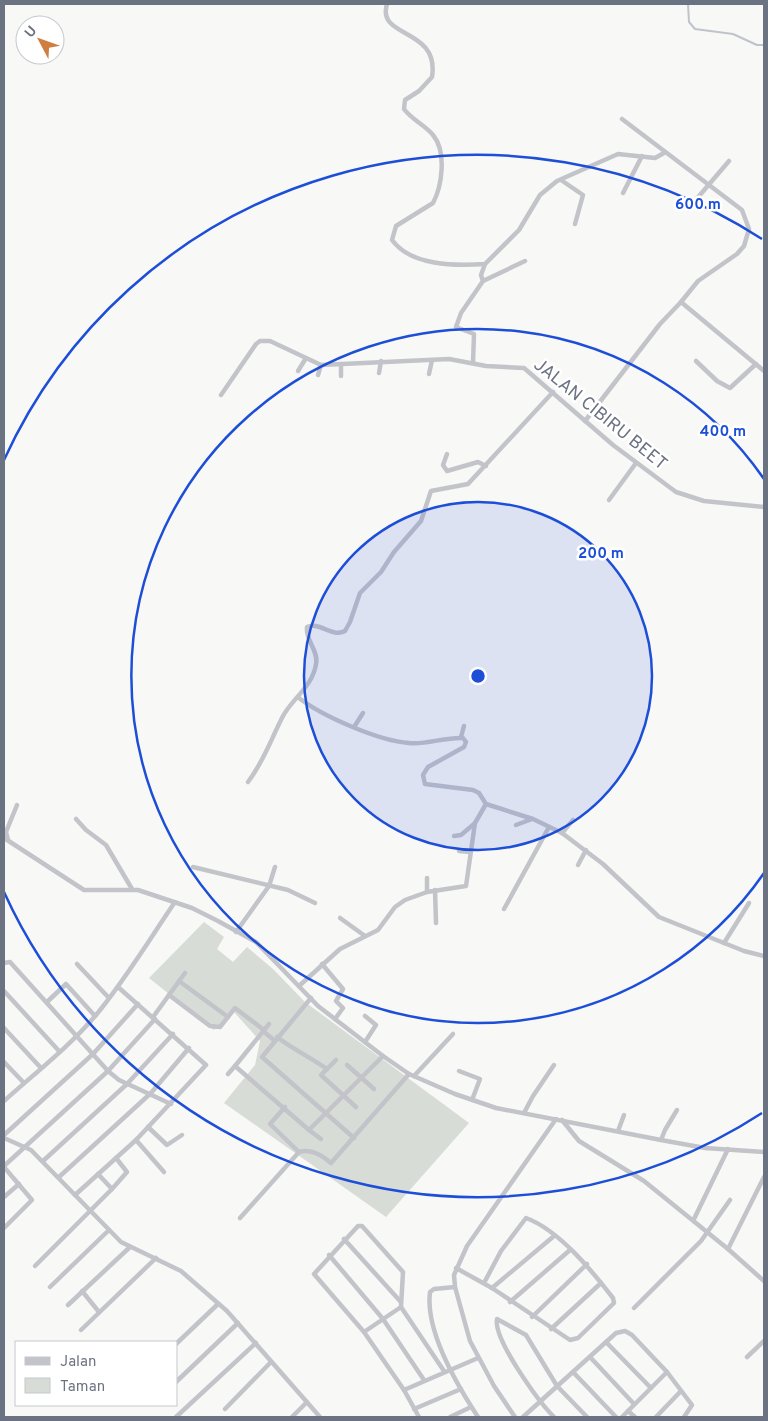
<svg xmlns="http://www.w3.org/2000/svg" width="768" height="1421" viewBox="0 0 768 1421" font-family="Overpass,sans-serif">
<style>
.green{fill:#d7ddd6}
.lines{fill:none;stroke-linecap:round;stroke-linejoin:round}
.stream{stroke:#bec4ca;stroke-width:2}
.minor{stroke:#c2c4c9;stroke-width:4.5}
.ring{fill:none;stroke:#1d4ed8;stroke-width:2.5}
.labels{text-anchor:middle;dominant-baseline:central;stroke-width:5;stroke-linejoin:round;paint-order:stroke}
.street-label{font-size:18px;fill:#6b7383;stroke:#fff}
.centre{fill:#1d4ed8;stroke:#fff;stroke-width:2.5}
.ring-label{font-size:15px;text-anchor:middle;font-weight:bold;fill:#1d4ed8;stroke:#fff;stroke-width:5;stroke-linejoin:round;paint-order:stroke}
</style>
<rect width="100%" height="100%" fill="#f8f8f6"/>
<path class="green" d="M 204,922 L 224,937 L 217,949 L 233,962 L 247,947 L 273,969 L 305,1002 L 469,1123 L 386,1217 L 224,1103 L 255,1065 L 260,1041 L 233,1011 L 214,1030 L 149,978 Z"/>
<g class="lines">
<path class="stream" d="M 688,4 L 689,22 L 695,29 L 733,34 L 757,45 L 764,45"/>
<g class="minor">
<path d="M 387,4 C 376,39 440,27 432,77 L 419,91 L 405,100 L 404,109 C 412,120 425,125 433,135 C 447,152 442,186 433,203 L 396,226 L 392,240 C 411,266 455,266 485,264 L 519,230 L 540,195 L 557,181 L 618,154 L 655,158 L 664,153"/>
<path d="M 622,119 L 742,210 L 749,229 L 744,246 L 737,254 L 698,281 L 681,302 L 764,371"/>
<path d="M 561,180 L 583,195 L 575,224"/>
<path d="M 623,193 L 642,156"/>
<path d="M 688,209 L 729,161"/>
<path d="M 483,281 L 481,275 L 485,264"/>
<path d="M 696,361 L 717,381 L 730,388 L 756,364"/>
<path d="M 473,363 L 474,334 L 456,327 L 461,313 L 483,281 L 525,261"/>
<path d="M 298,371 L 306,358"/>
<path d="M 379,373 L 381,361"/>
<path d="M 429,374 L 432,360"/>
<path d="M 318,375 L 321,365"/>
<path d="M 341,376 L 341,364"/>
<path d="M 221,395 L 256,344 L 260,341 L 270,341 L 321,365 L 449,359 L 486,366 L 524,368 L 613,445 L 676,492 L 704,501 L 764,507"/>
<path d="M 585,421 L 660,324 L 681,302"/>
<path d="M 447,454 L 443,465 L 447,471 L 478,462 L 486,466"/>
<path d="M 609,500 L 636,463"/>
<path d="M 299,698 C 322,716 379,741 409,743 C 426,745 445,737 463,738 L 466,742 L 464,747 L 428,767 L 423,775 L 425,784 L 473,790 L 479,793 L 486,804 L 533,819 L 562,833 L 603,864 L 659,917 L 744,951 L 764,956"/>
<path d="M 354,727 L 363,713"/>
<path d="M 461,737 L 464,726"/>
<path d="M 248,782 C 264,761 271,739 283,716 C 292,699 313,686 316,664 C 319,651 305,640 307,627 C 319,621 332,638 345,631 L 350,622 L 360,593 L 381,572 L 394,552 L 421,521 L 431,491 L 468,484 L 553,392"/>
<path d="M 76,819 L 86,830 L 106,845 L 132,889"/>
<path d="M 516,825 L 532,819"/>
<path d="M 562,833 L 573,820"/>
<path d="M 454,836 L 461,835 L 474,824"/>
<path d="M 4,838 L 84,890 L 138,890 L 192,908 L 218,921 L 256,942 L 318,1006 L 383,1056 L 409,1074 L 455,1094 L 496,1108 L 661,1140 L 705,1148 L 764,1152"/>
<path d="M 8,840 L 6,832 L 17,805"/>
<path d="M 459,851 L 470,852"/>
<path d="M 578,865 L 586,850"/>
<path d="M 193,867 L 288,890 L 315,903"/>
<path d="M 435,890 L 436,923"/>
<path d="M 427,892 L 427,878"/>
<path d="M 504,909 L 549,827"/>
<path d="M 340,918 L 365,936"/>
<path d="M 236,932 L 269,886 L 275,867"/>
<path d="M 724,943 L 749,903"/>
<path d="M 4,963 L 10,962 L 108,1071 L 119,1080 L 171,1104"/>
<path d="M 77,964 L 109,998"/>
<path d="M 322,964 L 343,989 L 336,1001 L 343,1008 L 335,1019"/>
<path d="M 179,981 L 228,1017"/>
<path d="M 299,986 L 340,949 L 378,930 L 395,907 L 405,900 L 427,892 L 466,886 L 475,823 L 486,804"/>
<path d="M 4,991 L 59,1051"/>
<path d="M 169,995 L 210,1026 L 220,1027 L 235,1008 L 264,1030"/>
<path d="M 311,998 L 262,1057 L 354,1138"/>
<path d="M 47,1002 L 66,984 L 95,1016"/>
<path d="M 365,1016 L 376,1025 L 365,1042"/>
<path d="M 153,1017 L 185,973"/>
<path d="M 4,1028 L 41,1068"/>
<path d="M 263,1031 L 275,1041"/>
<path d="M 277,1037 C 294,1050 310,1057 327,1069"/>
<path d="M 336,1060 L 321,1075 L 356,1107"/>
<path d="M 4,1062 L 24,1083"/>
<path d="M 347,1065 L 374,1089"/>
<path d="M 235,1066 L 269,1024"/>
<path d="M 459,1071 L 480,1079 L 472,1100"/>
<path d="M 228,1074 L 235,1066 L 309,1130"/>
<path d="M 414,1076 L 453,1034"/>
<path d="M 4,1101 C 35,1073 69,1047 96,1015 C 125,980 149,940 175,902"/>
<path d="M 285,1107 L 270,1124 L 299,1152"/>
<path d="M 524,1113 L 533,1096 L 554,1065"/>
<path d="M 562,1120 L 579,1141 L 644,1181 L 728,1249"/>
<path d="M 148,1127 L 167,1145 L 182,1135"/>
<path d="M 618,1131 L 624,1115"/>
<path d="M 4,1135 L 93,1054 L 138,1004"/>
<path d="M 4,1138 L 31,1150 L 121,1242 L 181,1271 L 227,1311 L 320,1417"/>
<path d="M 321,1139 L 309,1130 L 383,1056"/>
<path d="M 136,1140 L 164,1172"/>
<path d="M 661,1140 L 665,1130 L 677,1110"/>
<path d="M 43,1161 L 127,1084 L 173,1034"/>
<path d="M 4,1166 L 108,1071 L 155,1019"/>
<path d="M 4,1167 L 32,1200 L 4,1228"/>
<path d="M 59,1177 L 151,1093 L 189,1048"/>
<path d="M 764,1177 L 728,1249 L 764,1281"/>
<path d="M 112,1189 L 127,1172 L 116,1158"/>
<path d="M 75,1195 L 136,1140 L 206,1065 L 118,987"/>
<path d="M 4,1197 L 19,1184"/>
<path d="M 240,1218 L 299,1152 C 311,1148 322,1155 331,1163 L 409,1074"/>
<path d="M 694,1219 L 728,1149"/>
<path d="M 344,1239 L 400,1301"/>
<path d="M 329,1255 L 383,1319 L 424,1380"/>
<path d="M 35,1266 L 112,1189 L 98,1174"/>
<path d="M 456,1268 L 492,1288 L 570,1340 L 578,1338 L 614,1303 L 613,1298 C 592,1271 559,1230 526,1218 L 501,1251 L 484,1283"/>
<path d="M 50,1287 L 109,1230"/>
<path d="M 455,1287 L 434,1289 L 430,1292 C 425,1331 457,1385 478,1417"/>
<path d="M 492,1288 L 554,1236"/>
<path d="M 82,1291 L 99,1312"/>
<path d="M 510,1302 L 570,1250"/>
<path d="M 68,1305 L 130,1247"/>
<path d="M 634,1308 L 701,1241 L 730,1200"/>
<path d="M 532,1317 L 587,1264"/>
<path d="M 551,1329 L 601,1283"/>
<path d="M 81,1330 L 156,1258"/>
<path d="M 364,1332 L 401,1307"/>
<path d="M 606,1342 L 651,1388"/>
<path d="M 176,1344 L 218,1304"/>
<path d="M 590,1357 L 634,1404"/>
<path d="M 747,1357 L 764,1341"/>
<path d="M 573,1372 L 616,1417"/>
<path d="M 176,1382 L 238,1323"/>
<path d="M 404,1390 L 478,1358"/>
<path d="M 225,1409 L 271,1362"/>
<path d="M 414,1409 L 461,1389"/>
<path d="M 628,1411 L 635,1417"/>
<path d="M 176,1417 L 256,1343"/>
<path d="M 292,1417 L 307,1402"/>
<path d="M 419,1417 L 404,1390 L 364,1332 L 314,1274 L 358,1226 L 362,1226 L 403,1272 L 401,1307 L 444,1371"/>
<path d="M 450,1417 L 471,1407"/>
<path d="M 515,1417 L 494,1386 L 470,1341 L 455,1287 L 454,1275 L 467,1246 L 556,1119"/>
<path d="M 523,1417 L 616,1333 L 625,1331 L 632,1335 L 667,1372 L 692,1405 L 684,1417"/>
<path d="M 554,1417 C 539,1402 493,1339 497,1319 L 526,1335 L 557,1386 L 587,1417"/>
<path d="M 622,1417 L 667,1372"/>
<path d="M 656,1417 L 680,1392"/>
</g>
</g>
<circle cx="478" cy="676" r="174" fill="#1d4ed8" fill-opacity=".12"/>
<g class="ring">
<circle cx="478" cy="676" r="174"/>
<path d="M764 873A347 347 0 1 1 764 479"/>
<path d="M762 1113A521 521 0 0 1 4 892M4 460A521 521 0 0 1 762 239"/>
</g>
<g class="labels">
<g class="street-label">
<text transform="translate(600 415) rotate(39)">JALAN CIBIRU BEET</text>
</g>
</g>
<circle cx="478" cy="676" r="8" class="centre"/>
<g class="ring-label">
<text x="698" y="209">600 m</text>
<text x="723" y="436">400 m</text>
<text x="601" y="558">200 m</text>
</g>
<rect width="768" height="1421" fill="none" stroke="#6b7383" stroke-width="10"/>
<rect x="15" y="1341" width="162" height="65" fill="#ffffff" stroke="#c4c7cd"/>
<rect x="25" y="1357" width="25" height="8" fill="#c2c4c9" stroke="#c4c7cd"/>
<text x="60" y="1366" font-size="15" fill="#6b7383">Jalan</text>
<rect x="25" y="1378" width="25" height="15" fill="#d7ddd6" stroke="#c4c7cd"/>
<text x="60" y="1391" font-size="15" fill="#6b7383">Taman</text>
<g transform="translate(40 40) rotate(311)"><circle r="24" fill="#ffffff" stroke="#c4c7cd"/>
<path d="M0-4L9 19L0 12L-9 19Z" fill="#d07e3e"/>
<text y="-8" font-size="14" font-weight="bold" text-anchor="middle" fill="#6b7383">U</text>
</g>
</svg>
